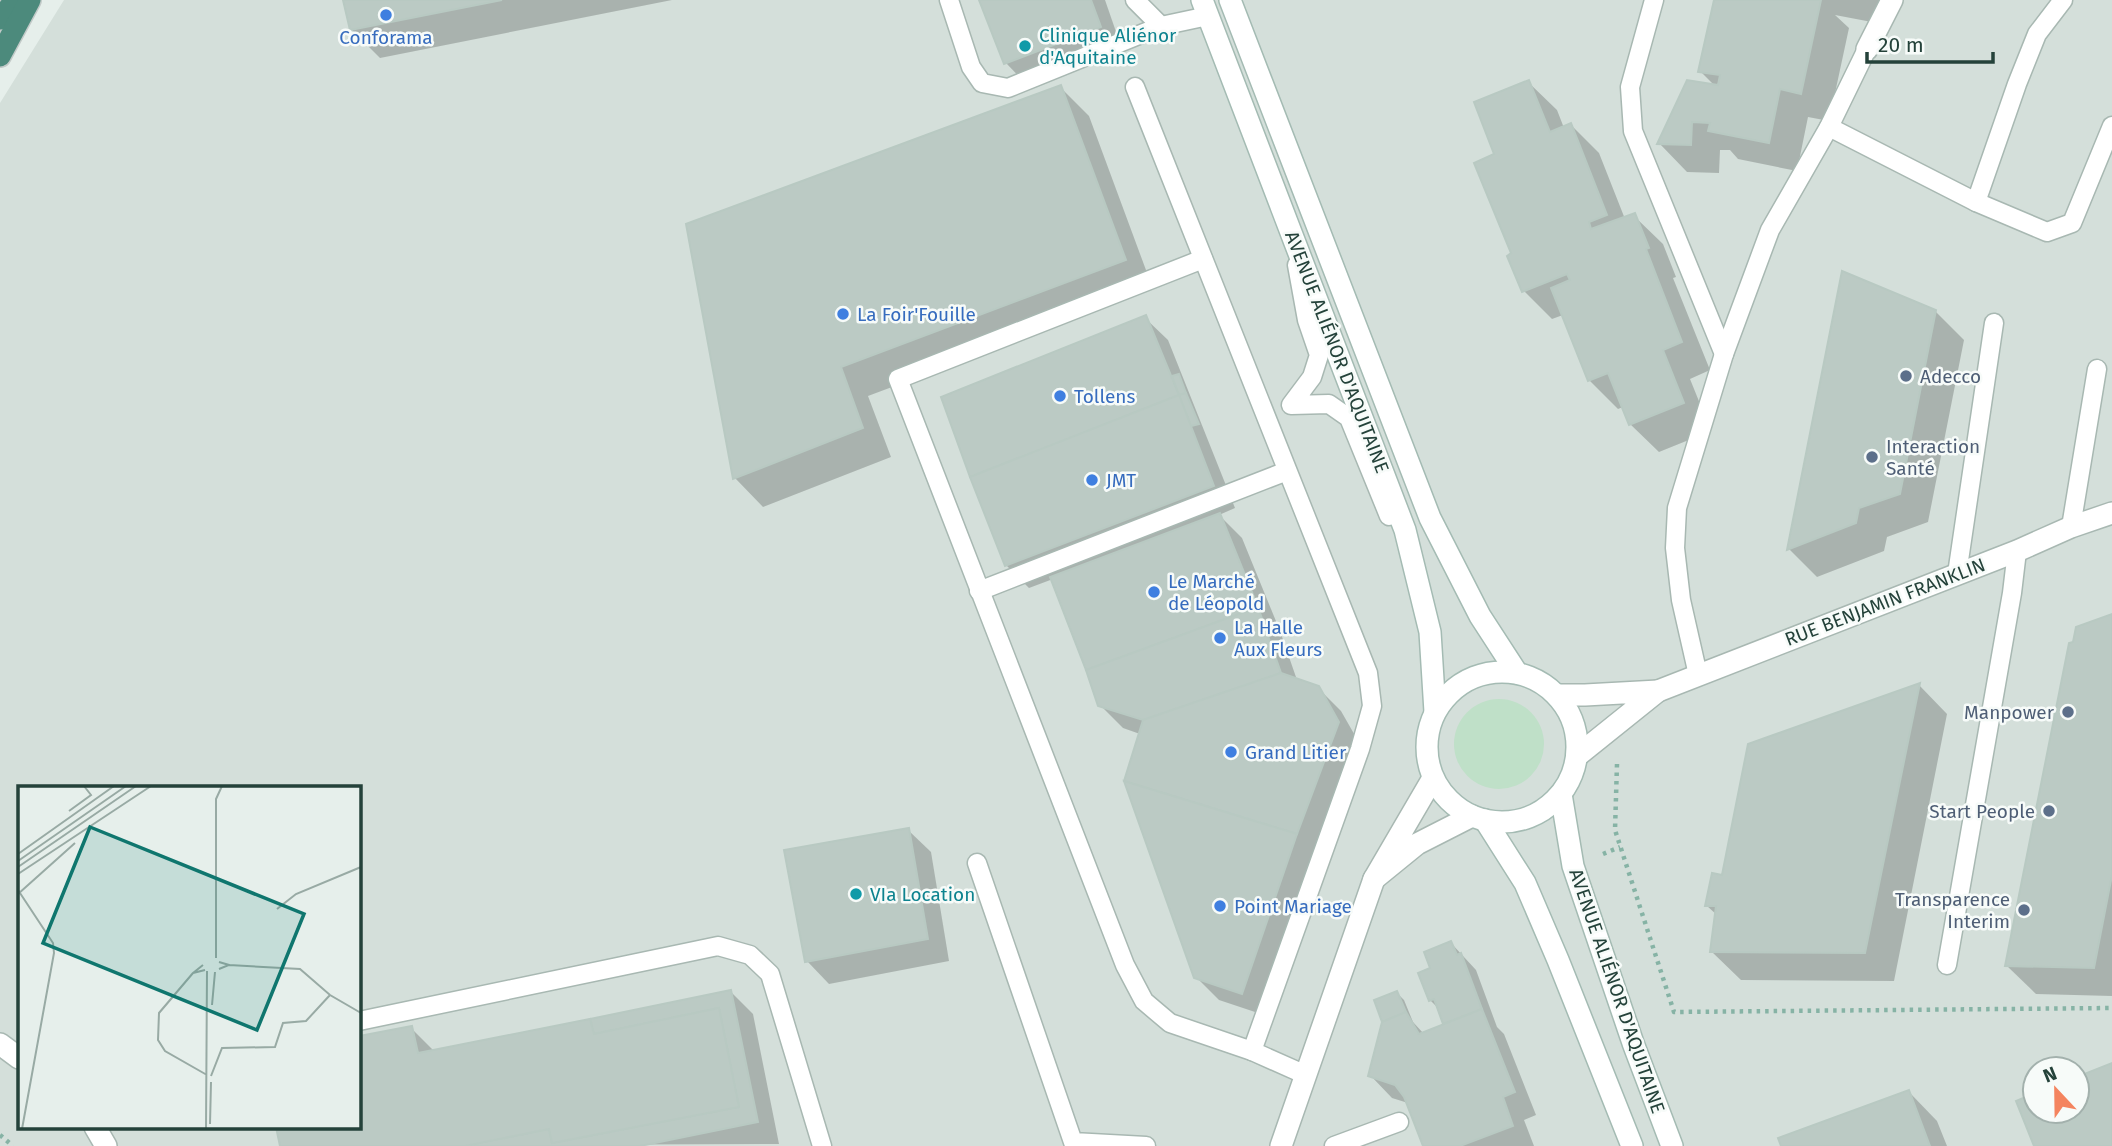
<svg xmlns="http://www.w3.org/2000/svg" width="2112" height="1146" viewBox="0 0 2112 1146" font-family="'Fira Sans',sans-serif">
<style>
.built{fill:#d4dfda;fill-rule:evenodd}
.green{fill:#bfe0c8}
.shadow{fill:#0003}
.building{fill:#bbcac4;stroke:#b8c9c2;stroke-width:2}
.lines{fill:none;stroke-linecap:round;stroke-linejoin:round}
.service-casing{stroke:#a8b8b2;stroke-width:21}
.minor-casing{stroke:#a8b8b2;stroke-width:24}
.tertiary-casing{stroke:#a8b8b2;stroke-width:24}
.secondary-casing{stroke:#a4bbb3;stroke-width:24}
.trunk-casing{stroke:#c2cac8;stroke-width:24}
.path{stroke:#86b3a5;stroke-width:4.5;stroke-dasharray:3.5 5;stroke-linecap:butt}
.service{stroke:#fff;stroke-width:18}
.minor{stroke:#fff;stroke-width:21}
.tertiary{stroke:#fff;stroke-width:21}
.secondary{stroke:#fff;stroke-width:21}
.trunk{stroke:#4c8a7c;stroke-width:21}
.shop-dot{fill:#3f7fe0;stroke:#f7fbf9;stroke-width:2.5}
.culture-dot{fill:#0f9aa8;stroke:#f7fbf9;stroke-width:2.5}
.service-dot{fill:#5c6f8a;stroke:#f7fbf9;stroke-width:2.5}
.labels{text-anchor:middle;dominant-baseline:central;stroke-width:5;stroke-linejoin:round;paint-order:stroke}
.culture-label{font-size:19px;fill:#0d838f;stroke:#f7fbf9;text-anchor:start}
.shop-label{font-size:19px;fill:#366cbe;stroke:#f7fbf9;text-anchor:start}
.street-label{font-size:19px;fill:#24423a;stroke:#f7fbf9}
.service-label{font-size:19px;fill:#4e5e75;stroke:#f7fbf9;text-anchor:end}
.inset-road{fill:none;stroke:#98aaa4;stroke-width:2}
.view{fill:#0f766e;fill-opacity:0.15;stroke:#0f766e;stroke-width:3.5}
.inset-edge{fill:none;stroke:#24423a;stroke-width:3.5}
</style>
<rect width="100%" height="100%" fill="#e6efeb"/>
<path class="built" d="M 64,0 L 2112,0 L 2112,1146 L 0,1146 L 0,103 ZM 19,787 L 359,787 L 359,1127 L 19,1127 ZM 2035,1069 L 2077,1069 L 2077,1111 L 2035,1111 Z"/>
<circle class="green" cx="1499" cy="744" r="45"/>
<g class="shadow">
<path d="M 345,0 L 672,0 L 380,58 L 351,29 Z"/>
<path d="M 980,0 L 1105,0 L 1122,49 L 1028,86 L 1006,63 Z"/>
<path d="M 1716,0 L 1881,0 L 1877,23 L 1835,15 L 1849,28 L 1829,121 L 1808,117 L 1797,171 L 1738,159 L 1730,150 L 1720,150 L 1719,173 L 1687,172 L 1659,143 L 1716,87 L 1700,71 Z"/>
<path d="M 1528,82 L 1557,110 L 1564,128 L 1571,125 L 1599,153 L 1625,219 L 1634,216 L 1663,244 L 1676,277 L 1673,278 L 1710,370 L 1690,379 L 1711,431 L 1659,452 L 1630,424 L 1623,407 L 1618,409 L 1589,380 L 1563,315 L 1552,319 L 1524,291 L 1513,254 L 1497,154 Z"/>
<path d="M 1060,87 L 1089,116 L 1153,289 L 868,396 L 891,457 L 763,507 L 735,478 L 688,226 Z"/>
<path d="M 1935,311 L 1964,340 L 1928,522 L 1887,537 L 1884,551 L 1817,577 L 1789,549 Z"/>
<path d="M 1145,318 L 1168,340 L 1235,508 L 1219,515 L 1242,538 L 1280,631 L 1297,680 L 1318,688 L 1341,711 L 1361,746 L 1264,1015 L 1219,1000 L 1196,977 L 1140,734 L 1123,728 L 1100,705 L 1053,579 L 1029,588 L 1006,565 Z"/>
<path d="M 2112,616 L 2112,996 L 2036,994 L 2007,966 Z"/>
<path d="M 1919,685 L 1947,714 L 1894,981 L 1741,980 L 1712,952 L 1717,915 L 1707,906 L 1723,877 Z"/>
<path d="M 908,830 L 931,852 L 949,961 L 829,984 L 807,961 Z"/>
<path d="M 1451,943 L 1476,970 L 1497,1027 L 1504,1034 L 1536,1115 L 1524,1120 L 1534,1146 L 1425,1146 L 1408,1103 L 1392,1098 L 1370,1075 L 1397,993 L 1404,1000 L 1413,1022 L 1424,1034 L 1446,1025 L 1440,1010 L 1430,1000 L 1433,968 Z"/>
<path d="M 731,992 L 753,1014 L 779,1144 L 282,1146 L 278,1127 L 359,1127 L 359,1038 L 411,1028 L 435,1052 Z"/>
<path d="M 1909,1092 L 1937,1121 L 1947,1146 L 1783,1146 Z"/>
</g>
<g class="building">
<path d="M 343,0 L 502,0 L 350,30 Z"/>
<path d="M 979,0 L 1091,0 L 1101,27 L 1004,64 Z"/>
<path d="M 1714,0 L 1821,0 L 1801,94 L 1780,89 L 1769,143 L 1708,131 L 1710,123 L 1692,122 L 1691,145 L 1657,144 L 1687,80 L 1718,85 L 1720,75 L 1698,72 Z"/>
<path d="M 1529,80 L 1550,132 L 1571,123 L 1607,215 L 1589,222 L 1591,229 L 1635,213 L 1649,248 L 1646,249 L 1682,342 L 1663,350 L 1684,403 L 1629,425 L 1608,373 L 1588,381 L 1551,288 L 1570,280 L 1567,274 L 1522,292 L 1507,256 L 1511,253 L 1474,163 L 1494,154 L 1474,102 Z"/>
<path d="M 1061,85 L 1126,260 L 841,367 L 863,428 L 733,479 L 686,224 Z"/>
<path d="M 1842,271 L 1936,310 L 1900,494 L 1859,508 L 1856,523 L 1787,550 Z"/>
<path d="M 1146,315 L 1179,395 L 970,477 L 941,397 Z"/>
<path d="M 1179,374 L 1186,393 L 1179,395 L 1172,376 Z"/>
<path d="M 1186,393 L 1199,424 L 1191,426 L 1179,395 Z"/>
<path d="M 1179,395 L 1214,486 L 1005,566 L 970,477 Z"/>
<path d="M 1220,513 L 1258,607 L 1086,670 L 1050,577 Z"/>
<path d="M 1258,607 L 1281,673 L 1143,720 L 1098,706 L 1086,670 Z"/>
<path d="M 2112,614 L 2112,875 L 2094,968 L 2005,966 L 2069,643 L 2073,642 L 2076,627 Z"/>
<path d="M 1281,673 L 1319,686 L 1339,722 L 1297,834 L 1124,781 L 1143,720 Z"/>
<path d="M 1920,683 L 1865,953 L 1710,952 L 1716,906 L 1705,906 L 1712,873 L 1722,875 L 1748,744 Z"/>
<path d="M 1124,781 L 1297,834 L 1242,994 L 1194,978 Z"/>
<path d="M 909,828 L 928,939 L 805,962 L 784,850 Z"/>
<path d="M 1451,941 L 1457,955 L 1461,953 L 1482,1009 L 1443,1024 L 1434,999 L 1429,1001 L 1418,973 L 1430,968 L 1424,952 Z"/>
<path d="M 731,990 L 758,1122 L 640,1146 L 465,1146 L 549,1129 L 552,1143 L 739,1107 L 719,1008 L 594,1034 L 590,1019 Z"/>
<path d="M 1397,991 L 1406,1012 L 1382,1022 L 1374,1000 Z"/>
<path d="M 719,1008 L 739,1107 L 552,1143 L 549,1129 L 465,1146 L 280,1146 L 276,1127 L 359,1127 L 359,1036 L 412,1026 L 418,1053 L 590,1019 L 594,1034 Z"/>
<path d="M 1482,1009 L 1515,1092 L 1503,1097 L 1513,1126 L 1460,1146 L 1423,1146 L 1404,1097 L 1395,1085 L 1368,1076 L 1382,1022 L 1406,1012 L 1419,1034 Z"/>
<path d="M 2112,1063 L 2112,1146 L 2034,1146 L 2016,1101 L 2035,1093 L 2035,1111 L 2077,1111 L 2077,1077 Z"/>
<path d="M 1909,1090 L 1930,1146 L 1781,1146 L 1778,1138 Z"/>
</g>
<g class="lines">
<g class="service-casing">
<g id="service">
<path d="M 949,0 L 971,67 L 982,83 L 1008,88 L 1161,26"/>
<path d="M 1135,0 L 1161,26 L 1208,16"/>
<path d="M 1654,0 L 1630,87 L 1633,131 L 1724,354"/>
<path d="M 1135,87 L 1368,673 L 1372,706 L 1360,749 L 1252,1051"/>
<path d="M 1829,127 L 1976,202 L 2047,232 L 2072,223 L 2112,126"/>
<path d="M 1976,202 L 2017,84 L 2037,34 L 2063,0"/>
<path d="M 1203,259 L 898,379 L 1125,965 L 1144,1001 L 1170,1023 L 1252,1051 L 1306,1075"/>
<path d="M 1297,265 L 1307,320 L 1319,355 L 1312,377 L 1291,405 L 1329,404 L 1349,418 L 1389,516"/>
<path d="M 2071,527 L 2097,369"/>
<path d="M 1957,574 L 1994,323"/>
<path d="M 979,591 L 1287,471"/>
<path d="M 1698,675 L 1681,600 L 1675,548 L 1677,508 L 1724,354 L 1770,230 L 1829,127 L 1867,49"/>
<path d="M 977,863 L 1073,1142 L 1146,1146"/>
<path d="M 1947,965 L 2012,593 L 2017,551"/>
<path d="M 359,1021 L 718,946 L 750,955 L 770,974 L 822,1146"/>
<path d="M 1334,1146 L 1399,1122"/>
</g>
</g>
<g class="minor-casing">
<g id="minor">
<path d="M 1867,49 L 1892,0"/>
<path d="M 1658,691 L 2017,551 L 2071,527 L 2112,513"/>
<path d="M 1557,695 L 1585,695 L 1658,691 L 1577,756"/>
<path d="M 1433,778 L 1374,879 L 1417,844 L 1472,816"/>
<path d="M 1281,1146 L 1374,879"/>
</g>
</g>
<g class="tertiary-casing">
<g id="tertiary">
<path d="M 0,1044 L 19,1058"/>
<path d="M 95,1127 L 106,1146"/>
</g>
</g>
<g class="secondary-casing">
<g id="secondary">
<path d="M 1202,0 L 1405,530 L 1430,632 L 1435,712"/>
<path d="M 1230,0 L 1430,518 L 1480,616 L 1517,673"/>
<circle cx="1502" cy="747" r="75"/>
<path d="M 1561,794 L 1573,866 L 1633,1043 L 1672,1146"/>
<path d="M 1485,820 L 1525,883 L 1558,960 L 1632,1146"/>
</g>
</g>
<g class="trunk-casing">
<g id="trunk">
<path d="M 0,19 L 15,0"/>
<path d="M 0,56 L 30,0"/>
</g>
</g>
<g class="path">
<path d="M 1617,764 L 1615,830 L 1674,1012 L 2112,1008"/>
<path d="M 1603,854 L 1620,847"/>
<path d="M 0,1135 L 13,1146"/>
</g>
<use href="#service" class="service"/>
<use href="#minor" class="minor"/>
<use href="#tertiary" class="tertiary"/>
<use href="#secondary" class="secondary"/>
<use href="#trunk" class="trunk"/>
</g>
<g class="shop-dot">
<circle cx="386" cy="15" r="7"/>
<circle cx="843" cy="314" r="7"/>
<circle cx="1060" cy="396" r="7"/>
<circle cx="1092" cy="480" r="7"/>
<circle cx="1154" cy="592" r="7"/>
<circle cx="1220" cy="638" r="7"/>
<circle cx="1231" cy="752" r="7"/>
<circle cx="1220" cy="906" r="7"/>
</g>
<g class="culture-dot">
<circle cx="1025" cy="46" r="7"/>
<circle cx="856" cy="894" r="7"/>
</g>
<g class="service-dot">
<circle cx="1906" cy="376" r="7"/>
<circle cx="1872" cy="457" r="7"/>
<circle cx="2068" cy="712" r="7"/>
<circle cx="2049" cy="811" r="7"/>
<circle cx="2024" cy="910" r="7"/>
</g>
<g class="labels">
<g class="culture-label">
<text x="1039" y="35">Clinique Aliénor<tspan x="1039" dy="22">d'Aquitaine</tspan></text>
<text x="870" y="894">VIa Location</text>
</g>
<g class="shop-label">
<text x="386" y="37" text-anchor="middle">Conforama</text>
<text x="857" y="314">La Foir'Fouille</text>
<text x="1074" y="396">Tollens</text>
<text x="1106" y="480">JMT</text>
<text x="1168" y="581">Le Marché<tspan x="1168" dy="22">de Léopold</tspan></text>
<text x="1234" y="627">La Halle<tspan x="1234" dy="22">Aux Fleurs</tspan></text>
<text x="1245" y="752">Grand Litier</text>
<text x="1234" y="906">Point Mariage</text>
</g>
<g class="street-label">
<text transform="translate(1337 352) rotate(69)">AVENUE ALIÉNOR D'AQUITAINE</text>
<text transform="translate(1885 602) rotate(-21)">RUE BENJAMIN FRANKLIN</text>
<text transform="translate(1617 991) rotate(71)">AVENUE ALIÉNOR D'AQUITAINE</text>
</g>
<g class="service-label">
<text x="1920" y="376" text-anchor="start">Adecco</text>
<text x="1886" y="446" text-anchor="start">Interaction<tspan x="1886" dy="22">Santé</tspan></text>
<text x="2054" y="712">Manpower</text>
<text x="2035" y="811">Start People</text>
<text x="2010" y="899">Transparence<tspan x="2010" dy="22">Interim</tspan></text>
</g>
</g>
<g transform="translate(18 786)">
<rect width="343" height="343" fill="#e6efeb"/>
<path class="inset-road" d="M 51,25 L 73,9 L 66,0M 0,68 L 96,0M 0,75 L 108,0M 0,81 L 118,0M 0,88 L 133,0M 0,104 L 35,157 L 36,167 L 4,343M 0,108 L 57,57M 259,123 L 278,108 L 343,81M 198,172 L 198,13 L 204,0M 185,179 L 175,187 L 187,184M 211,179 L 282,183 L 312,209 L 343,227M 201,183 L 211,179 L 201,176M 175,187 L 141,227 L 140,254 L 147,265 L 189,289M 194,219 L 197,186M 193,290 L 204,262 L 257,261 L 265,237 L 288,235 L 312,209M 192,338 L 193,296M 188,343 L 189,185"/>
<path class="view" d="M 72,41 L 286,128 L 239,244 L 25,157 Z"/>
<rect width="343" height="343" class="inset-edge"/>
</g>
<g transform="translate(2056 1090) rotate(338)"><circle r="33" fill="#f7fbf9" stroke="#a3b1ad" stroke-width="2"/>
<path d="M0-5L12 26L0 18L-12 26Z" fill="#f4845f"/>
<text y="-10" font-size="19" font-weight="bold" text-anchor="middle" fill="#24423a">N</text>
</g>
<path d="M1867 52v10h126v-10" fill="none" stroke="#24423a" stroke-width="3.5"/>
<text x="1878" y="52" font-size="21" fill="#24423a" stroke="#f7fbf9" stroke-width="5" paint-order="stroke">20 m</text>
</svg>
